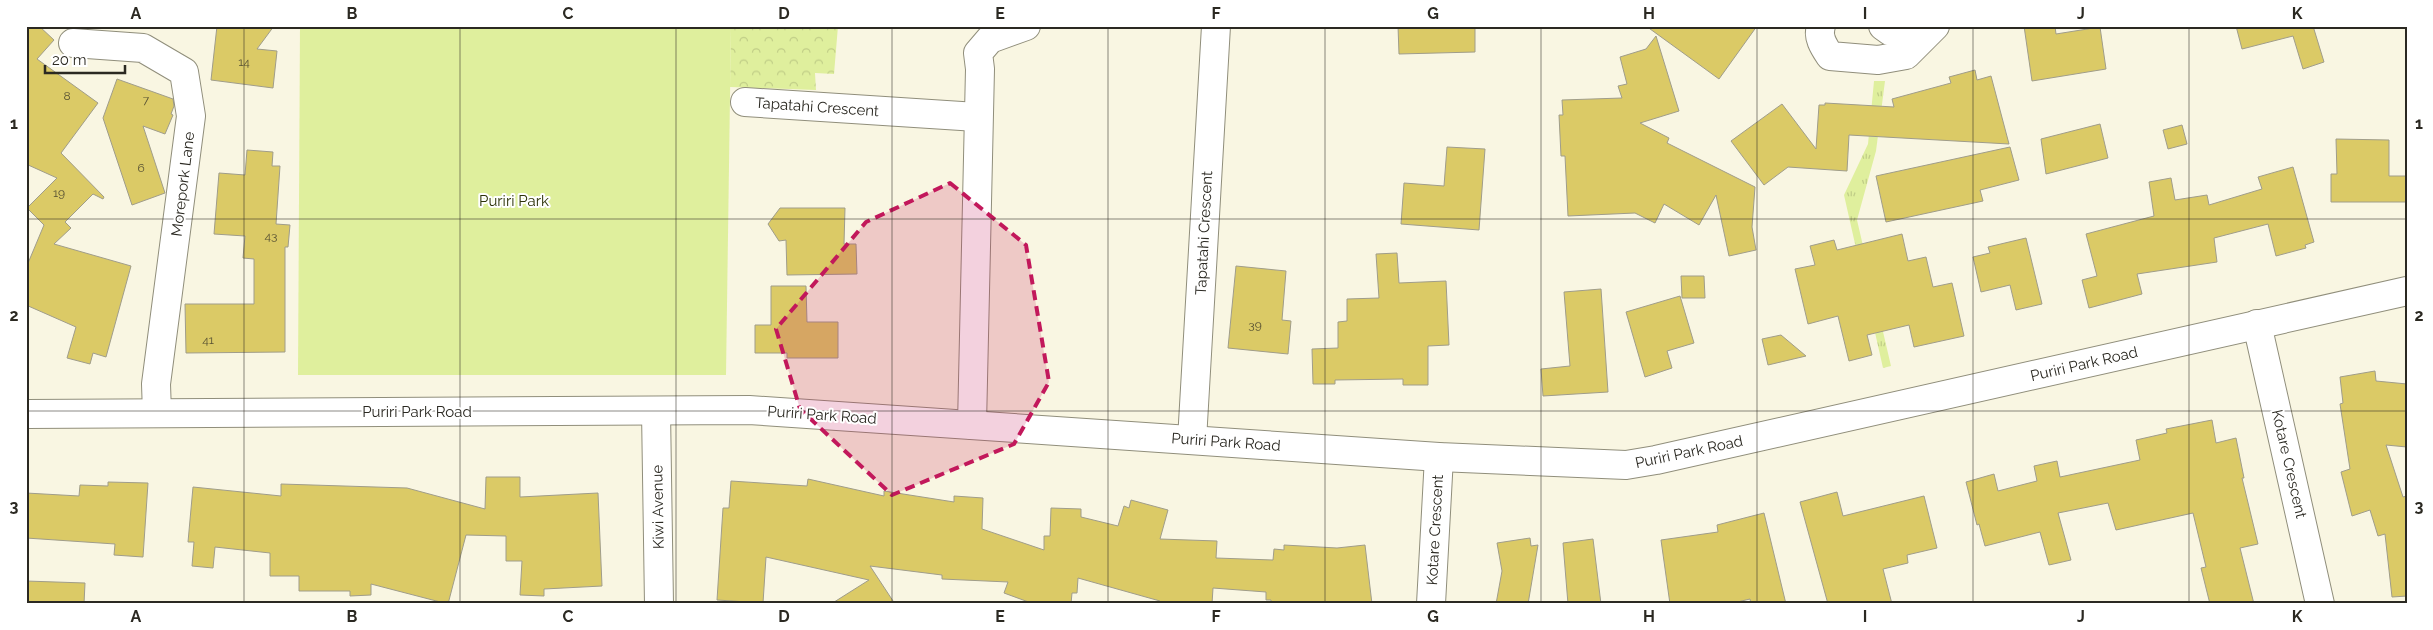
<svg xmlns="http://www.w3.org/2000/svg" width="2433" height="630" viewBox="0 0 2433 630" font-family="Raleway,sans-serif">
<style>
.grass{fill:url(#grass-tufts)}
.forest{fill:url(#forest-crowns)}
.park{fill:#dfef9d}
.building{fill:#dbca66;stroke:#a09d8a}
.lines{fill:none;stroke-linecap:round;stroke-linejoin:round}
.minor-casing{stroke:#908e7b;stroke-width:30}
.minor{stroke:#fff;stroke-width:28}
.marked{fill:#c2185b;fill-opacity:0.2;stroke:#c2185b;stroke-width:4;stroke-dasharray:10 6;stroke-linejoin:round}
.grid{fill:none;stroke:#2b2922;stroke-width:1;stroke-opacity:0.55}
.labels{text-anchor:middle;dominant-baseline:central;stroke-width:4;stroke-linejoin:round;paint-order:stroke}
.number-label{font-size:12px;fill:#575133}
.street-label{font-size:15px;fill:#2b2922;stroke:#fff}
.park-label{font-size:15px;fill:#2d3309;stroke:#fff}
.neatline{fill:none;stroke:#2b2922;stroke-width:2}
.grid-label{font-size:16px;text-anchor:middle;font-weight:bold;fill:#2b2922}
</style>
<defs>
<pattern id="grass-tufts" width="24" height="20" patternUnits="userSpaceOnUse" patternTransform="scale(1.25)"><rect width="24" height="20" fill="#dfef9d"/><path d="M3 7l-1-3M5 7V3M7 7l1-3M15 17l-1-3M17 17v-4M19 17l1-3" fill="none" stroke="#c0cd87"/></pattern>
<pattern id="forest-crowns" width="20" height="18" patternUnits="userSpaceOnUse" patternTransform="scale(1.25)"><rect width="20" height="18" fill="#dfef9d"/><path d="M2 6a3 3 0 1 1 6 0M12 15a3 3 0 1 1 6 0" fill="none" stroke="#c0cd87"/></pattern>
</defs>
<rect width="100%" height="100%" fill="#f9f6e2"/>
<path class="grass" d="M 1874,81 L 1885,81 L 1876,151 L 1857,220 L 1891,366 L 1883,368 L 1844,195 L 1868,144 Z"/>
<path class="forest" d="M 731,26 L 838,26 L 834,74 L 815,73 L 816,90 L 730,87 Z"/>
<path class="park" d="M 300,26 L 731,26 L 726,375 L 298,375 Z"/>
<g class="building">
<path d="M 26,26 L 39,26 L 54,40 L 37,59 L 98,103 L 61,153 L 104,197 L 103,199 L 93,194 L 65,222 L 71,228 L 54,244 L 131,266 L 106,357 L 93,353 L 90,364 L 67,358 L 76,327 L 26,305 L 26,268 L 44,225 L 27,208 L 57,178 L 26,164 Z"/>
<path d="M 217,26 L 274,26 L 257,49 L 277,51 L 273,88 L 211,80 Z"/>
<path d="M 1398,26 L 1475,26 L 1475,52 L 1399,54 Z"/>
<path d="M 1646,26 L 1757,26 L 1719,79 Z"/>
<path d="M 2024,26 L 2055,26 L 2056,34 L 2100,27 L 2106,69 L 2032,81 Z"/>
<path d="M 2236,26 L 2313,26 L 2324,62 L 2303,69 L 2293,36 L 2242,49 Z"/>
<path d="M 1656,36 L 1679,111 L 1640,123 L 1669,138 L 1667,143 L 1755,187 L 1752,227 L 1756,250 L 1729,256 L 1716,195 L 1699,225 L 1664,204 L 1655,223 L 1635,213 L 1568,216 L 1565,156 L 1561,156 L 1559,115 L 1563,115 L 1562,100 L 1622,98 L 1618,86 L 1627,84 L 1620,57 L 1646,49 Z"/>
<path d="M 1975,70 L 1977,80 L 1991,76 L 2009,144 L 1849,135 L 1847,171 L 1788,167 L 1764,185 L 1731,141 L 1782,104 L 1816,149 L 1819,105 L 1825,105 L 1825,103 L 1894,107 L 1892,99 L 1951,83 L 1949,77 Z"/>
<path d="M 117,79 L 173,99 L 174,106 L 171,114 L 173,115 L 165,134 L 143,126 L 165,193 L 132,205 L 103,118 Z"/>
<path d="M 2100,124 L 2108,158 L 2046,174 L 2041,139 Z"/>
<path d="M 2182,125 L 2187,144 L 2168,149 L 2163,130 Z"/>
<path d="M 2336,139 L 2389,140 L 2389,176 L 2407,176 L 2407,202 L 2331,202 L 2331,174 L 2337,174 Z"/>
<path d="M 1447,147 L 1485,149 L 1479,230 L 1401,224 L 1404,183 L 1444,186 Z"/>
<path d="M 2010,147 L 2019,180 L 1980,190 L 1983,201 L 1886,222 L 1876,176 Z"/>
<path d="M 247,150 L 273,152 L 272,166 L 280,166 L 276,224 L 290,225 L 288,247 L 285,247 L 285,352 L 186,353 L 185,304 L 254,304 L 254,259 L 243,258 L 245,236 L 214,234 L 219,173 L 245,175 Z"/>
<path d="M 2293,167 L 2314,242 L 2305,245 L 2306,248 L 2276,256 L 2268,224 L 2214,238 L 2217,262 L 2137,274 L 2142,294 L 2089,308 L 2082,280 L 2097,276 L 2086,234 L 2154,216 L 2149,182 L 2171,178 L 2175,200 L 2207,195 L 2209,205 L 2262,189 L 2258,177 Z"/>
<path d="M 780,208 L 845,208 L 844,244 L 856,244 L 857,274 L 787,275 L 786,240 L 779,241 L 768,224 Z"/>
<path d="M 1902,234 L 1908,261 L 1926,257 L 1933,287 L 1952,283 L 1964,336 L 1914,347 L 1909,325 L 1867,335 L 1872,355 L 1849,361 L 1838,316 L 1808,324 L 1795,269 L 1815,265 L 1810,246 L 1834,240 L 1837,250 Z"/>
<path d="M 2026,238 L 2042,304 L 2016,310 L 2010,285 L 1981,292 L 1973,257 L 1990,253 L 1988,247 Z"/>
<path d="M 1397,253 L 1399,283 L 1446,281 L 1449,345 L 1428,346 L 1428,385 L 1403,385 L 1403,379 L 1335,380 L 1335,384 L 1313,384 L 1312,349 L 1338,348 L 1338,322 L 1347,321 L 1347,299 L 1379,298 L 1376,254 Z"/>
<path d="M 1236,266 L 1286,271 L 1282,320 L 1291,321 L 1288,354 L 1228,348 Z"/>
<path d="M 1681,276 L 1704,276 L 1705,298 L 1682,298 Z"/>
<path d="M 771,286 L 806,286 L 807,322 L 838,322 L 838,358 L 787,358 L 787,353 L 755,353 L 755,325 L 771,325 Z"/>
<path d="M 1601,289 L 1608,392 L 1543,396 L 1541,369 L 1570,366 L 1564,292 Z"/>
<path d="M 1680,296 L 1694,343 L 1667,351 L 1672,368 L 1645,377 L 1626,312 Z"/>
<path d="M 1781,335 L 1806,356 L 1768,365 L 1762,339 Z"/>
<path d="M 2375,371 L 2376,381 L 2407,384 L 2407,447 L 2386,445 L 2403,497 L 2407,496 L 2407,596 L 2392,597 L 2385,534 L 2378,536 L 2370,510 L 2352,516 L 2341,472 L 2350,469 L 2340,404 L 2343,403 L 2340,377 Z"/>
<path d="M 2212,420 L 2216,443 L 2236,438 L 2244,478 L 2242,478 L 2258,544 L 2240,548 L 2254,604 L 2210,604 L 2201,568 L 2206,567 L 2193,513 L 2116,530 L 2108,503 L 2058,513 L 2071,560 L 2049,565 L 2040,532 L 1985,546 L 1979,524 L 1977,525 L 1966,482 L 1994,474 L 1998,491 L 2037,481 L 2034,466 L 2057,461 L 2060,477 L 2140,460 L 2136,440 L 2167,433 L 2166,429 Z"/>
<path d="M 486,477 L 520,477 L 520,497 L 598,493 L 602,586 L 544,589 L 544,596 L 520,595 L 522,561 L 506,561 L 506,536 L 466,535 L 448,604 L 371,584 L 371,595 L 350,596 L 350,591 L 299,591 L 299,576 L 270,576 L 270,553 L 215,547 L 213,568 L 192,566 L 194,542 L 188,542 L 193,487 L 281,496 L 281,484 L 407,488 L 485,509 Z"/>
<path d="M 808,479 L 884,496 L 884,491 L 954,502 L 954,496 L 983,498 L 982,529 L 1044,550 L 1044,536 L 1050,536 L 1051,508 L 1081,509 L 1081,517 L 1118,526 L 1124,506 L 1129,508 L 1131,500 L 1168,510 L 1160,539 L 1217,541 L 1216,558 L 1273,560 L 1274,549 L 1284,550 L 1284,545 L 1337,548 L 1365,545 L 1372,604 L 1271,604 L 1271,600 L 1266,600 L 1266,592 L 1213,588 L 1212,604 L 1160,604 L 1160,601 L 1078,578 L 1077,593 L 1072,593 L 1071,604 L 1034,604 L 1004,593 L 1008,582 L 942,579 L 942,575 L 870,566 L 895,604 L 831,604 L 869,580 L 766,557 L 763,603 L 717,600 L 723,508 L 729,508 L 731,481 L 807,486 Z"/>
<path d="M 108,482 L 148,483 L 143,557 L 114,555 L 115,544 L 26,538 L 26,493 L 79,496 L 80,485 L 108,486 Z"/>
<path d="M 1837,492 L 1843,516 L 1924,496 L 1937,548 L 1907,555 L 1908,563 L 1883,569 L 1892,604 L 1828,604 L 1800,502 Z"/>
<path d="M 1764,513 L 1786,604 L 1751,604 L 1750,599 L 1729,604 L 1670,604 L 1661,540 L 1718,532 L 1717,525 Z"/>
<path d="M 1530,538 L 1531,546 L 1538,545 L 1528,604 L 1496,604 L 1502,571 L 1497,543 Z"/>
<path d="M 1593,539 L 1601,604 L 1568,604 L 1563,543 Z"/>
<path d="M 26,581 L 85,583 L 84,604 L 26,604 Z"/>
</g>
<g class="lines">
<g class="minor-casing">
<g id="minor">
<path d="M 1821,26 C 1817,37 1824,47 1830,56 L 1878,60 L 1906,55 L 1935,26"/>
<path d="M 1883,26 L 1890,31 L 1921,38"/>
<path d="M 73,43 L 143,48 L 184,72 L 191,116 L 156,384 L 157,413"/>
<path d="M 745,102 L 977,117"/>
<path d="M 2257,324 L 2320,604"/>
<path d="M 656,411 L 659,604"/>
<path d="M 26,414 L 749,410 L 1439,457 L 1626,465 L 1656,460 L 2407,291"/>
<path d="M 972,425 L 980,69 L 978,53 L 990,39 L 1026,26"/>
<path d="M 1192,440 L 1216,26"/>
<path d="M 1431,604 L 1439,457"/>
</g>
</g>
<use href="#minor" class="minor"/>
</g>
<path class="marked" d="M 950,183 L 1026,245 L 1049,382 L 1014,444 L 892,495 L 800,409 L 776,329 L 866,222 Z"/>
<path class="grid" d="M 244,26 L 244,604M 460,26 L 460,604M 676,26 L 676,604M 892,26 L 892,604M 1108,26 L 1108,604M 1325,26 L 1325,604M 1541,26 L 1541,604M 1757,26 L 1757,604M 1973,26 L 1973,604M 2189,26 L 2189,604M 26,219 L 2407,219M 26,411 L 2407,411"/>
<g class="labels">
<g class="number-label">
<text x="244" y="62">14</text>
<text x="67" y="96">8</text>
<text x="146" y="100">7</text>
<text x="141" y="168">6</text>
<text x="59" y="193">19</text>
<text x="271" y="236">43</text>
<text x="1255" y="325">39</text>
<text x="208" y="340">41</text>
</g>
<g class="street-label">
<text transform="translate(817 107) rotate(4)">Tapatahi Crescent</text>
<text transform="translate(183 184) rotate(-83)">Morepork Lane</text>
<text transform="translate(1204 233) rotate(-87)">Tapatahi Crescent</text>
<text transform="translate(2084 364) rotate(-13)">Puriri Park Road</text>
<text x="417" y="412">Puriri Park Road</text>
<text transform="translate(822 415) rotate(4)">Puriri Park Road</text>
<text transform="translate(1226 442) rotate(4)">Puriri Park Road</text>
<text transform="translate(1689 452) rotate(-12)">Puriri Park Road</text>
<text transform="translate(2289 464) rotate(77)">Kotare Crescent</text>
<text transform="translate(658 507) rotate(-91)">Kiwi Avenue</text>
<text transform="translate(1435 530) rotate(-87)">Kotare Crescent</text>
</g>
<g class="park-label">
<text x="514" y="201">Puriri Park</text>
</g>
</g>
<rect width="2433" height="630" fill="none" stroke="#ffffff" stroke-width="55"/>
<path d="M45 65v8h80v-8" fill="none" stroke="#2b2922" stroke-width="2.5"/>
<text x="52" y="65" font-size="15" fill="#2b2922" stroke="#ffffff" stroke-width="4" paint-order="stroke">20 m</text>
<rect x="28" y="28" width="2378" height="574" class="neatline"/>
<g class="grid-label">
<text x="136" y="19">A</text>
<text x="352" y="19">B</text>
<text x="568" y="19">C</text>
<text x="784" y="19">D</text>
<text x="1000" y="19">E</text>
<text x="1216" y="19">F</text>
<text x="1433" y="19">G</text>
<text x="1649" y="19">H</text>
<text x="1865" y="19">I</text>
<text x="2081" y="19">J</text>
<text x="2297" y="19">K</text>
<text x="14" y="129">1</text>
<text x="2419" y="129">1</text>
<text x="14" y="321">2</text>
<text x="2419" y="321">2</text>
<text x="14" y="512">3</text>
<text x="2419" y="512">3</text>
<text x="136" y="622">A</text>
<text x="352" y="622">B</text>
<text x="568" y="622">C</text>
<text x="784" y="622">D</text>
<text x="1000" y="622">E</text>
<text x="1216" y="622">F</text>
<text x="1433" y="622">G</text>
<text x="1649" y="622">H</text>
<text x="1865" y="622">I</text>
<text x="2081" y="622">J</text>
<text x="2297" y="622">K</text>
</g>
</svg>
